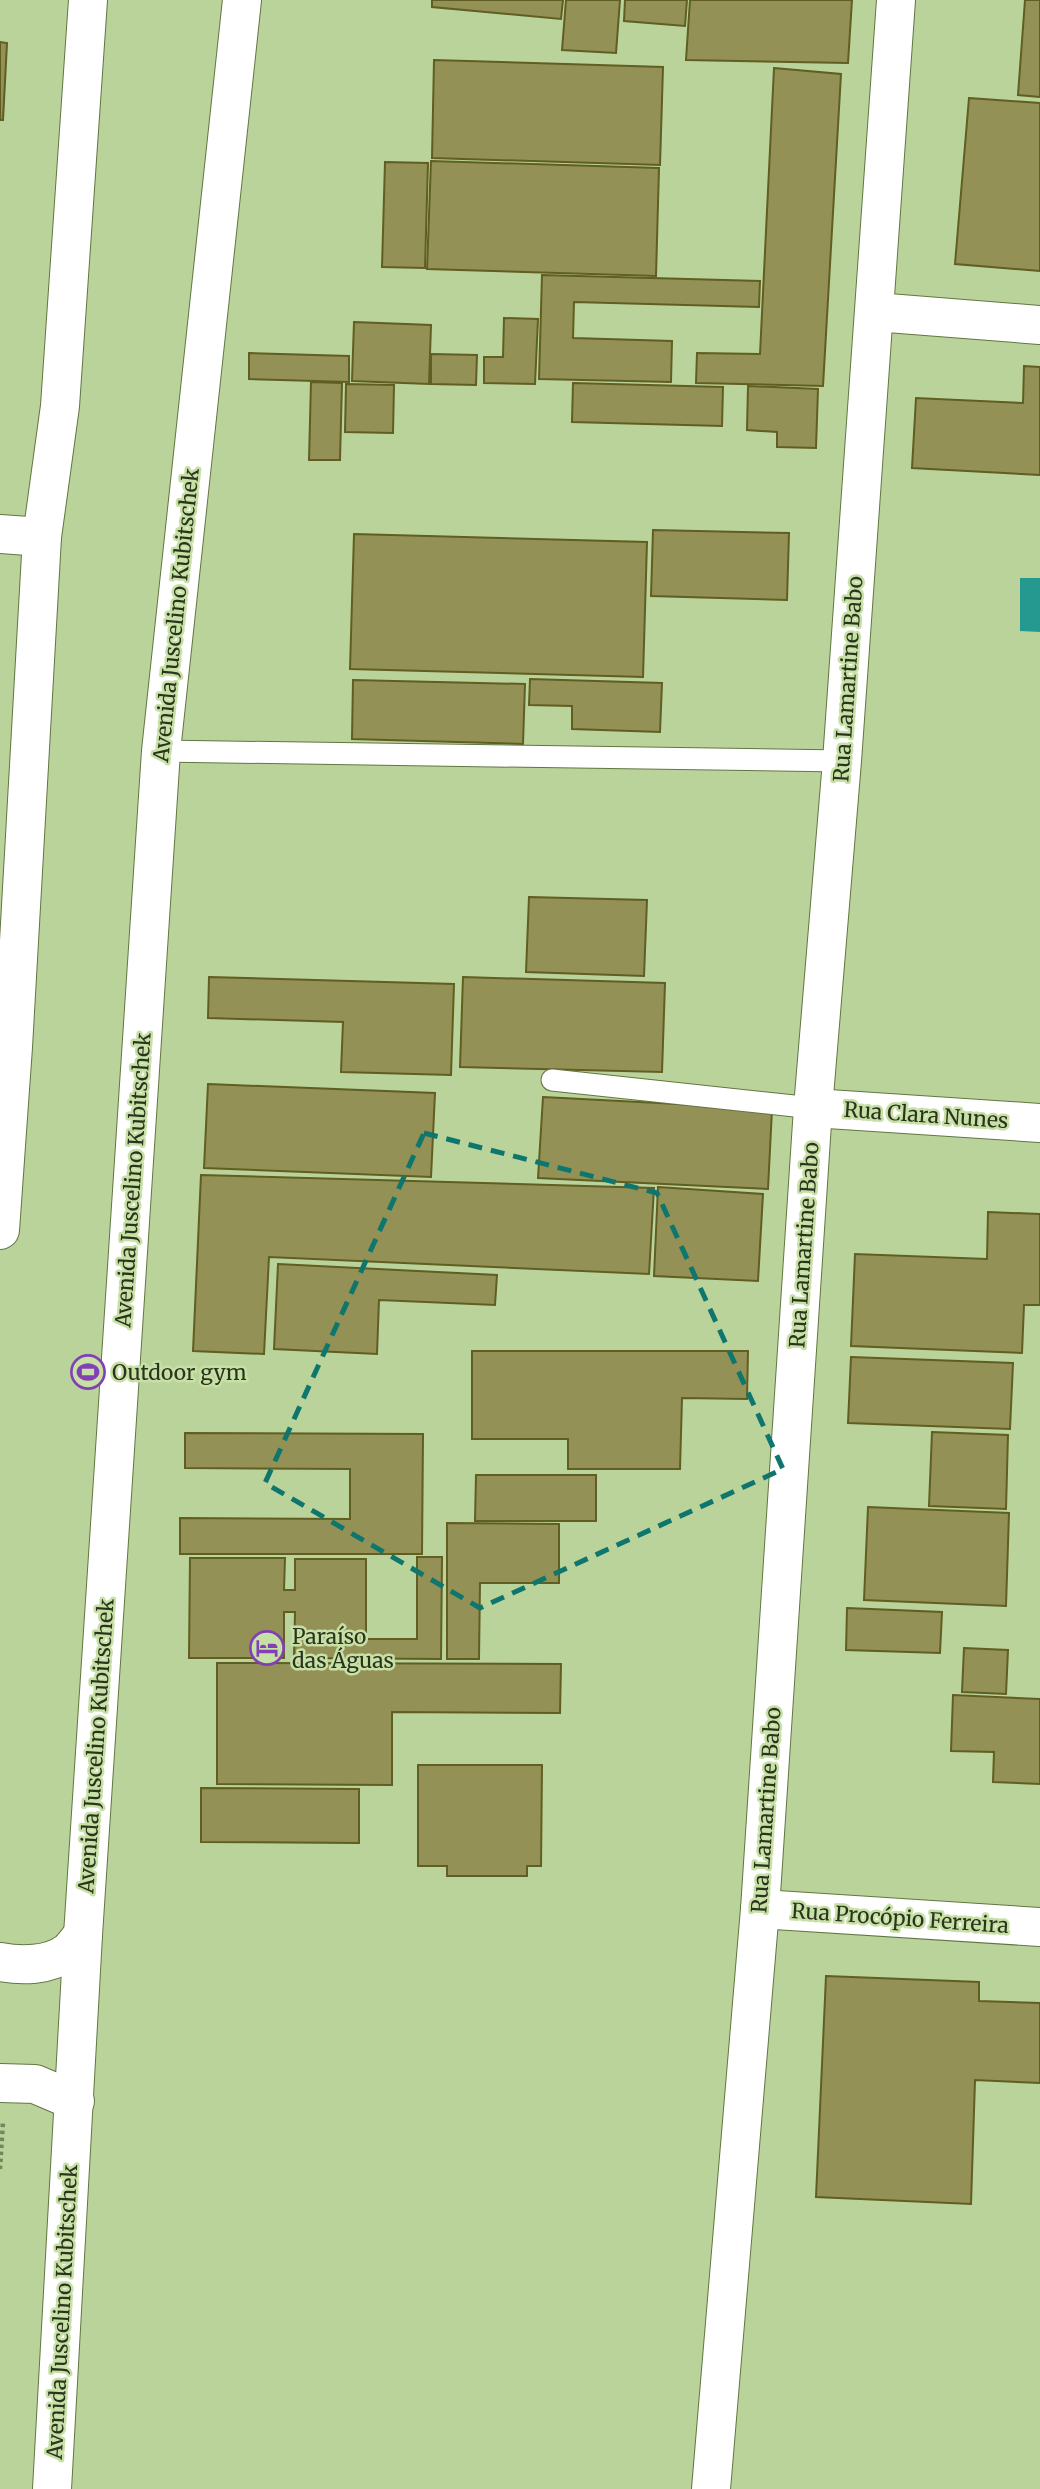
<svg xmlns="http://www.w3.org/2000/svg" width="1040" height="2489" viewBox="0 0 1040 2489" font-family="Merriweather,serif">
<style>
.water{fill:#25988f}
.building{fill:#939155;stroke:#605e21;stroke-width:2}
.lines{fill:none;stroke-linecap:round;stroke-linejoin:round}
.lane-casing{stroke:#617742;stroke-width:23}
.street-casing{stroke:#617742;stroke-width:40}
.primary-casing{stroke:#617742;stroke-width:40}
.path{stroke:#75865d;stroke-width:4.5;stroke-dasharray:3.5 3.5;stroke-linecap:butt}
.lane{stroke:#fff;stroke-width:21}
.street{stroke:#fff;stroke-width:38}
.primary{stroke:#fff;stroke-width:38}
.marked{fill:none;stroke:#0f766e;stroke-width:5;stroke-dasharray:14 9;stroke-linejoin:round}
.labels{text-anchor:middle;dominant-baseline:central;stroke-width:5;stroke-linejoin:round;paint-order:stroke}
.street-label{font-size:21px;fill:#2a331c;stroke:#c7e0a6}
.poi-label{font-size:21px;fill:#2a331c;stroke:#c7e0a6;text-anchor:start}
</style>
<rect width="100%" height="100%" fill="#bad39a"/>
<path class="water" d="M 1020,578 L 1040,578 L 1040,632 L 1020,631 Z"/>
<g class="building">
<path d="M 432,0 L 563,0 L 561,19 L 432,7 Z"/>
<path d="M 566,0 L 620,0 L 616,53 L 562,50 Z"/>
<path d="M 625,0 L 687,0 L 685,26 L 624,21 Z"/>
<path d="M 690,0 L 852,0 L 848,63 L 686,60 Z"/>
<path d="M 1025,0 L 1040,0 L 1040,97 L 1018,95 Z"/>
<path d="M 0,42 L 7,43 L 3,120 L 0,120 Z"/>
<path d="M 434,60 L 663,67 L 660,165 L 432,158 Z"/>
<path d="M 774,68 L 841,74 L 823,386 L 696,383 L 697,353 L 760,354 Z"/>
<path d="M 969,98 L 1040,103 L 1040,271 L 955,264 Z"/>
<path d="M 431,161 L 659,168 L 656,276 L 427,269 Z"/>
<path d="M 385,162 L 428,163 L 425,268 L 382,267 Z"/>
<path d="M 542,275 L 760,281 L 759,307 L 574,302 L 573,338 L 672,341 L 671,382 L 539,379 Z"/>
<path d="M 504,318 L 538,319 L 535,384 L 484,383 L 484,357 L 503,357 Z"/>
<path d="M 354,322 L 431,325 L 429,384 L 352,381 Z"/>
<path d="M 249,353 L 349,356 L 349,382 L 249,379 Z"/>
<path d="M 431,354 L 477,355 L 476,385 L 431,384 Z"/>
<path d="M 1024,366 L 1040,367 L 1040,475 L 912,468 L 916,398 L 1023,403 Z"/>
<path d="M 311,382 L 342,383 L 340,460 L 309,460 Z"/>
<path d="M 573,383 L 723,387 L 722,426 L 572,422 Z"/>
<path d="M 346,384 L 394,385 L 393,433 L 345,432 Z"/>
<path d="M 748,386 L 818,389 L 816,448 L 777,447 L 777,432 L 747,430 Z"/>
<path d="M 653,530 L 789,533 L 787,600 L 651,596 Z"/>
<path d="M 354,534 L 647,542 L 643,677 L 350,669 Z"/>
<path d="M 530,679 L 662,683 L 660,732 L 572,729 L 572,706 L 529,705 Z"/>
<path d="M 353,680 L 525,684 L 523,744 L 352,739 Z"/>
<path d="M 529,897 L 647,900 L 644,976 L 526,972 Z"/>
<path d="M 209,977 L 454,984 L 451,1075 L 341,1072 L 343,1022 L 208,1018 Z"/>
<path d="M 463,977 L 665,983 L 662,1072 L 460,1067 Z"/>
<path d="M 208,1084 L 435,1093 L 431,1177 L 204,1168 Z"/>
<path d="M 543,1097 L 772,1109 L 768,1189 L 538,1178 Z"/>
<path d="M 201,1175 L 654,1188 L 649,1274 L 269,1257 L 264,1354 L 193,1351 Z"/>
<path d="M 658,1187 L 763,1194 L 758,1281 L 654,1276 Z"/>
<path d="M 988,1212 L 1040,1214 L 1040,1305 L 1024,1305 L 1022,1353 L 851,1346 L 855,1254 L 987,1259 Z"/>
<path d="M 278,1264 L 497,1275 L 495,1305 L 379,1300 L 377,1354 L 274,1349 Z"/>
<path d="M 472,1351 L 748,1351 L 747,1399 L 682,1398 L 680,1469 L 568,1469 L 568,1439 L 472,1439 Z"/>
<path d="M 851,1357 L 1013,1363 L 1010,1429 L 848,1423 Z"/>
<path d="M 932,1432 L 1008,1435 L 1006,1509 L 929,1506 Z"/>
<path d="M 185,1433 L 423,1434 L 422,1554 L 180,1554 L 180,1518 L 350,1519 L 350,1469 L 185,1468 Z"/>
<path d="M 476,1475 L 596,1475 L 596,1521 L 475,1521 Z"/>
<path d="M 868,1507 L 1009,1513 L 1006,1606 L 864,1600 Z"/>
<path d="M 447,1523 L 559,1524 L 559,1583 L 480,1583 L 479,1659 L 447,1659 Z"/>
<path d="M 417,1557 L 442,1557 L 441,1659 L 294,1658 L 295,1612 L 284,1612 L 284,1658 L 189,1658 L 190,1558 L 285,1558 L 284,1590 L 295,1590 L 295,1559 L 366,1559 L 366,1639 L 417,1639 Z"/>
<path d="M 847,1608 L 942,1612 L 940,1653 L 846,1650 Z"/>
<path d="M 964,1648 L 1008,1650 L 1006,1694 L 962,1692 Z"/>
<path d="M 217,1663 L 561,1664 L 560,1713 L 392,1712 L 392,1785 L 217,1784 Z"/>
<path d="M 953,1695 L 1040,1699 L 1040,1784 L 993,1782 L 994,1752 L 951,1751 Z"/>
<path d="M 418,1765 L 542,1765 L 541,1866 L 527,1866 L 527,1876 L 447,1876 L 447,1866 L 418,1866 Z"/>
<path d="M 201,1788 L 359,1789 L 359,1843 L 201,1842 Z"/>
<path d="M 826,1976 L 979,1982 L 979,2001 L 1040,2003 L 1040,2083 L 975,2080 L 971,2204 L 816,2197 Z"/>
</g>
<g class="lines">
<g class="lane-casing">
<g id="lane">
<path d="M 161,751 L 842,761"/>
<path d="M 552,1080 L 813,1108"/>
</g>
</g>
<g class="street-casing">
<g id="street">
<path d="M 875,312 L 1040,325"/>
<path d="M 0,534 L 42,537"/>
<path d="M 813,1108 L 1040,1123"/>
<path d="M 760,1909 L 1040,1927"/>
<path d="M 711,2489 L 760,1909 L 813,1108 L 842,761 L 896,0"/>
</g>
</g>
<g class="primary-casing">
<g id="primary">
<path d="M 0,1230 L 13,1047 L 42,537 L 60,406 L 88,0"/>
<path d="M 0,1962 C 21,1966 49,1966 68,1952 C 73,1948 78,1940 83,1935"/>
<path d="M 0,2083 L 35,2084 L 75,2101"/>
<path d="M 52,2489 L 83,1935 L 161,751 L 242,0"/>
</g>
</g>
<path class="path" d="M 0,2169 L 3,2122"/>
<use href="#lane" class="lane"/>
<use href="#street" class="street"/>
<use href="#primary" class="primary"/>
</g>
<path class="marked" d="M 424,1133 L 657,1193 L 783,1469 L 480,1608 L 265,1483 Z"/>
<defs>
<g id="stadium-ring" transform="scale(1.75)"><circle r="9.5" fill="#c7e0a6" stroke="#8240b4" stroke-width="1.5"/><path d="M0-5a6.5 5 0 1 0 0 10a6.5 5 0 1 0 0-10ZM-3.5-1.8h7v3.6h-7Z" fill="#8240b4"/></g>
<g id="hotel-ring" transform="scale(1.75)"><circle r="9.5" fill="#c7e0a6" stroke="#8240b4" stroke-width="1.5"/><path d="M-6-4.5h1.5V1H6V5H4.5V3h-9V5H-6ZM-4 0a1.8 1.8 0 1 1 3.6 0ZM.5 0V-2.5h3Q6-2.5 6 0Z" fill="#8240b4"/></g>
</defs>
<g fill-rule="evenodd">
<use href="#stadium-ring" x="88" y="1372"/>
<use href="#hotel-ring" x="267" y="1648"/>
</g>
<g class="labels">
<g class="street-label">
<text transform="translate(176 615) rotate(-84)">Avenida Juscelino Kubitschek</text>
<text transform="translate(848 679) rotate(-86)">Rua Lamartine Babo</text>
<text transform="translate(926 1115) rotate(4)">Rua Clara Nunes</text>
<text transform="translate(133 1180) rotate(-86)">Avenida Juscelino Kubitschek</text>
<text transform="translate(804 1245) rotate(-86)">Rua Lamartine Babo</text>
<text transform="translate(96 1746) rotate(-86)">Avenida Juscelino Kubitschek</text>
<text transform="translate(766 1810) rotate(-86)">Rua Lamartine Babo</text>
<text transform="translate(900 1918) rotate(4)">Rua Procópio Ferreira</text>
<text transform="translate(62 2312) rotate(-87)">Avenida Juscelino Kubitschek</text>
</g>
<g class="poi-label">
<text x="112" y="1372">Outdoor gym</text>
<text x="292" y="1636">Paraíso<tspan x="292" dy="24">das Águas</tspan></text>
</g>
</g>
</svg>
